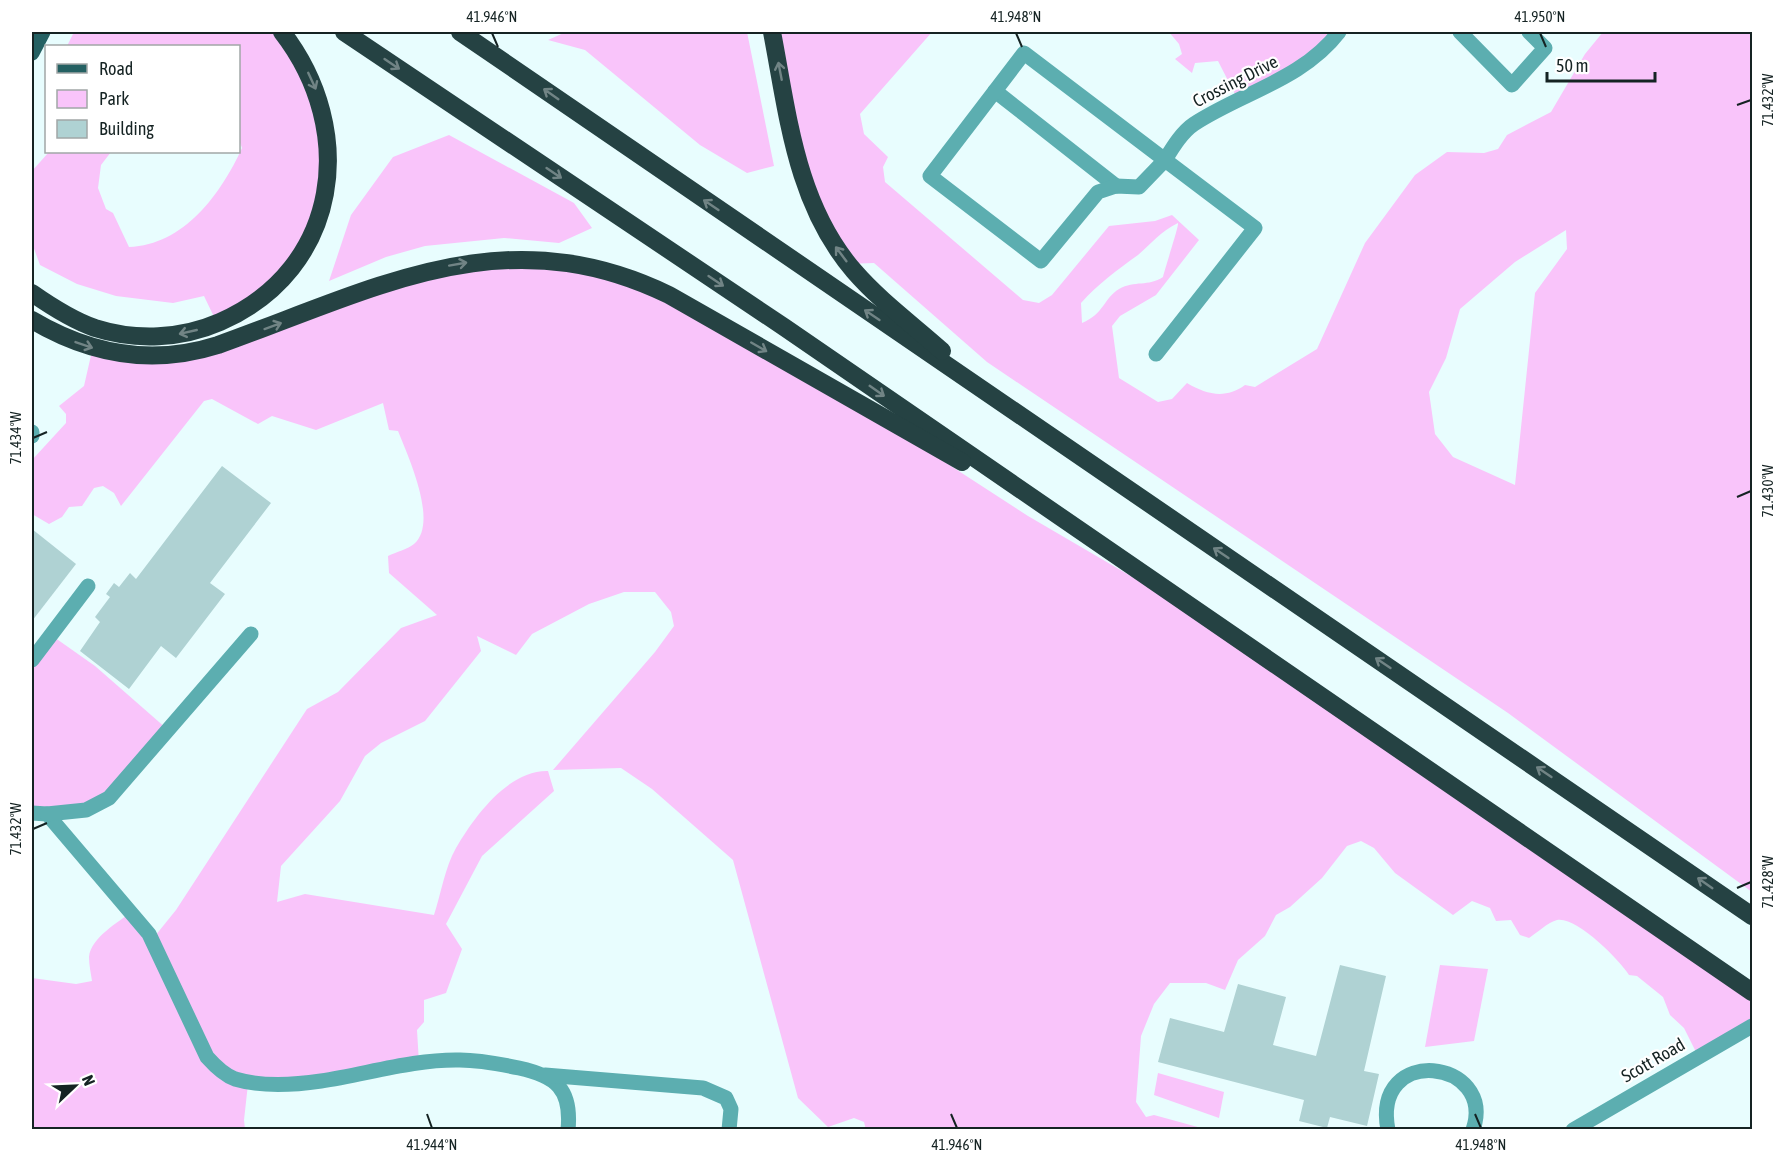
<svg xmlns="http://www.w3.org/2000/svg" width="1784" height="1161" viewBox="0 0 1784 1161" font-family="'Asap Condensed',sans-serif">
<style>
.green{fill:#f9c4fa;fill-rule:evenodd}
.building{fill:#afd2d3}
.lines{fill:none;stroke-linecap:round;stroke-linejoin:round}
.minor{stroke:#5caeb0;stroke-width:15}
.major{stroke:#246062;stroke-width:15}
.highway{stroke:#254243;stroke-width:18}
.oneway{stroke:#718485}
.ticks{fill:none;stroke:#152323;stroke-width:2}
.labels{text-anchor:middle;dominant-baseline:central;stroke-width:4.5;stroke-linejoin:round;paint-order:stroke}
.street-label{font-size:18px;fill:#152323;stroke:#fff}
.neatline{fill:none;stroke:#152323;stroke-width:2}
.ticks-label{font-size:15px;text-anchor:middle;fill:#152323}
</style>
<rect width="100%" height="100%" fill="#e8fdfe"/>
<g class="green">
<path d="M 74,32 L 276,32 L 303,71 L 323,126 L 317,209 L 287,271 L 216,321 L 204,296 L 173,303 L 116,296 L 77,284 L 40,265 L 32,243 L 32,171 L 49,152 L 111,152 L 101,165 L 98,188 L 106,209 L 113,213 L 129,247 C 184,245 221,194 242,148 L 238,137 L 238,46 L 67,46 Z"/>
<path d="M 566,32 L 747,32 L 774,166 L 747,173 L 700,145 L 585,50 L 548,40 Z"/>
<path d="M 769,32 L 932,32 L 860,114 L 864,134 L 888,157 L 883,167 L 885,182 L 1023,300 L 1039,303 L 1052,295 L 1109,226 L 1155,221 L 1172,215 L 1199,240 L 1156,295 L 1120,316 L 1112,326 L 1119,378 L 1158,402 L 1172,399 L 1187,383 C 1207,395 1226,399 1245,385 L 1255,387 L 1317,349 L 1365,243 L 1415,175 L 1447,152 L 1484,153 L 1498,149 L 1507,135 L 1551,112 L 1585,54 L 1603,32 L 1752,32 L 1752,892 L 1508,713 L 987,362 L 874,263 L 845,264 L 833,250 ZM 1178,223 C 1179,226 1165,268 1163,277 C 1148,287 1135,280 1119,289 C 1104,298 1104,314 1082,323 L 1081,303 C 1098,284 1117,270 1138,255 C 1152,243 1161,231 1178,223 ZM 1566,230 L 1567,249 L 1535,293 L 1515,485 L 1453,457 L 1435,434 L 1429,392 L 1446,358 L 1460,309 L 1515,262 Z"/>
<path d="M 1169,32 L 1344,32 L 1239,102 L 1218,61 L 1195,63 L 1192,73 L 1175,59 L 1182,54 L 1179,44 Z"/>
<path d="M 449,135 L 574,203 L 592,228 L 559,243 L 504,238 L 425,246 L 386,257 L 329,281 L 351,215 L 393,157 Z"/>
<path d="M 564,262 L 659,294 L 880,420 L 1028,516 L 1170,599 L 1752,997 L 1752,1026 L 1697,1054 L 1684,1028 L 1670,1015 L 1663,997 L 1637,976 L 1629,975 C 1619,959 1576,916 1557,920 C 1548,922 1537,933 1529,938 L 1520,935 L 1511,920 L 1496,921 L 1490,908 L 1472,901 L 1453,915 L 1395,873 L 1374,848 L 1361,841 L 1347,846 L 1322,878 L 1290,907 L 1276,915 L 1265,936 L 1238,960 L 1225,990 L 1206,983 L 1170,983 L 1154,1004 L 1141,1036 L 1136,1102 L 1146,1117 L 1154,1115 L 1205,1129 L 866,1130 L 864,1122 L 854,1118 L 828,1127 L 798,1098 L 733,860 L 652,789 L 621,768 L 553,770 L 655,652 L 674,626 L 671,612 L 655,592 L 624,592 L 589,604 L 532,634 L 516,655 L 477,636 L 481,651 L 425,721 L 381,743 L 365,756 L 340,801 L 281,866 L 277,902 L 305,894 L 434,915 C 441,894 445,867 456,848 C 474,817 508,770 548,771 L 554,791 L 482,856 L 446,924 L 462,949 L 446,993 L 424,1000 L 424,1022 L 417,1030 L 419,1063 L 248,1084 L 244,1120 L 245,1129 L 32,1129 L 32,978 L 76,984 L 92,981 C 91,974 89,965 89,957 C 91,937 119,922 133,911 L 155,936 L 176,910 L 307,709 L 338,692 L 401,628 L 437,615 L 389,573 L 388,556 C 396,552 408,549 414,544 C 439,523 408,456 398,431 L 389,430 L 383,403 L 316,430 L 272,416 L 258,424 L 212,399 L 204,401 L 121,506 L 114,493 L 103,486 L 94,488 L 82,506 L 69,507 L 62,517 L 49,524 L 32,514 L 32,460 L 66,423 L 66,414 L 59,406 L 84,386 L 92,351 L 151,360 L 437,268 Z"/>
<path d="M 51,635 L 95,666 L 167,729 L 113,796 L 86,809 L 32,812 L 32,659 Z"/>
<path d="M 1440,965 L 1488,969 L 1474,1041 L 1425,1047 Z"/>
<path d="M 1158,1073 L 1224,1092 L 1219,1118 L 1154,1095 Z"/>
</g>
<g class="building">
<path d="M 222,466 L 271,503 L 210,583 L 225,594 L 176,658 L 161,646 L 129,689 L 80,651 L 100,622 L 95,617 L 110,597 L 106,594 L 114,583 L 119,587 L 130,573 L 136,579 Z"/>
<path d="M 32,529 L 76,564 L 32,621 Z"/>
<path d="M 1340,965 L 1386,976 L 1364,1071 L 1379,1074 L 1367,1126 L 1330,1117 L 1327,1128 L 1299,1121 L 1304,1100 L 1158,1062 L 1170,1018 L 1224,1032 L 1238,984 L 1286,997 L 1273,1045 L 1316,1056 Z"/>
</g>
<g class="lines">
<g class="minor">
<path d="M 1460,32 L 1512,85 L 1545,48 L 1529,32"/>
<path d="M 995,91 L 1116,186"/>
<path d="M 1156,354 L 1255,228 L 1165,160 L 1139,187 L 1116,186 L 1098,192 L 1041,261 L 930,176 L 1024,53 L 1165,160 C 1173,147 1182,132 1194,124 C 1243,92 1302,80 1339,32"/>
<path d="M 32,432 L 32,436"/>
<path d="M 32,660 L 88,586"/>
<path d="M 32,813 L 47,814 L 149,934 L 207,1057 C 215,1066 224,1075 235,1079 C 262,1087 294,1085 321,1081 C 367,1074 414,1059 460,1060 C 480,1060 500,1064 519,1068 C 556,1076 572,1089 568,1130"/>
<path d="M 47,814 L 86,810 L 109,798 L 251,634"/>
<path d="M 545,1075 L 703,1088 L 726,1098 L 731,1109 L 729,1130"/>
<path d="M 1388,1130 C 1371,1043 1497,1059 1473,1130"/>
<path d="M 1573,1130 L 1752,1026"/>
</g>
<path class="major" d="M 32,53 L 43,32"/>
<g class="highway">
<path d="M 344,32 L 784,327 L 1752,992"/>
<path d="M 460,32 L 1752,916"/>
<path d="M 772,32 C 788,115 796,204 854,271 C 880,301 913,325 942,351"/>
<path d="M 32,293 C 52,307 72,320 95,328 C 136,341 181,339 220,322 C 341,269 358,130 282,32"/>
<path d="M 32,320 C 91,355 152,366 218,345 C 375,289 504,215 669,295 L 962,462"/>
</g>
</g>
<defs><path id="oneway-shaft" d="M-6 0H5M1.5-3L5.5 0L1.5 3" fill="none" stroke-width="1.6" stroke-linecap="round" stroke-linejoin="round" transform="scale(1.5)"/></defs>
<g class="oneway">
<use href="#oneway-shaft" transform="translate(392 64) rotate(34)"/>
<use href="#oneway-shaft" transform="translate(780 71) rotate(-101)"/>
<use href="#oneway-shaft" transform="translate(312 81) rotate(65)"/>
<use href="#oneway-shaft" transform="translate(551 94) rotate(-145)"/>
<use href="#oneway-shaft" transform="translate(554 173) rotate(34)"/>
<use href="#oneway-shaft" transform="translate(711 205) rotate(-146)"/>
<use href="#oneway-shaft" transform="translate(841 254) rotate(-127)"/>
<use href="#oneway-shaft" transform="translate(458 264) rotate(-10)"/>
<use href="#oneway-shaft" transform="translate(716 281) rotate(34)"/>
<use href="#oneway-shaft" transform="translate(872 315) rotate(-146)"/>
<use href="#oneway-shaft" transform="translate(273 326) rotate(-20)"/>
<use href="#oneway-shaft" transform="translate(188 332) rotate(167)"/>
<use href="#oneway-shaft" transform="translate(84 345) rotate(19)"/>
<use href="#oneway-shaft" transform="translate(759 347) rotate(30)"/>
<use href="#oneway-shaft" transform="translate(877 391) rotate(35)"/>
<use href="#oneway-shaft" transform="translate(1221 553) rotate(-146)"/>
<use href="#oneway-shaft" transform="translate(1383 663) rotate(-146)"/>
<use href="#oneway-shaft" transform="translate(1544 772) rotate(-146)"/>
<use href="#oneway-shaft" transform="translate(1705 883) rotate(-145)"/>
</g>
<path class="ticks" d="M 492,33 L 498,47M 1016,33 L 1022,47M 1540,33 L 1546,47M 1737,105 L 1751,100M 33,438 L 47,432M 1737,497 L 1751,491M 33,829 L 47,823M 1737,888 L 1751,882M 427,1114 L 432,1128M 951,1114 L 957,1128M 1475,1114 L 1481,1128"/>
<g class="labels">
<g class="street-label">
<text transform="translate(1235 81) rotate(-27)">Crossing Drive</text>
<text transform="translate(1653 1060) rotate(-30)">Scott Road</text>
</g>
</g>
<rect width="1784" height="1161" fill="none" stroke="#ffffff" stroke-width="66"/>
<rect x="45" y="45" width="195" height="108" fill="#ffffff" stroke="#a1a7a7" stroke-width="1.5"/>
<rect x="57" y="64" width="30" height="9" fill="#246062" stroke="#a1a7a7" stroke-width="1.5"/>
<text x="99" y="75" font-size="18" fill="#152323">Road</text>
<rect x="57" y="90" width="30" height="18" fill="#f9c4fa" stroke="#a1a7a7" stroke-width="1.5"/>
<text x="99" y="105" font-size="18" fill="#152323">Park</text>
<rect x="57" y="120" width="30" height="18" fill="#afd2d3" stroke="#a1a7a7" stroke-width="1.5"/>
<text x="99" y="135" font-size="18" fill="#152323">Building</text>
<g transform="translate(75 1086) rotate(67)" stroke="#ffffff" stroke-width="4.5" paint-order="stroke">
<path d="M0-4.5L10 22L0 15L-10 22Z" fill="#152323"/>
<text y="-9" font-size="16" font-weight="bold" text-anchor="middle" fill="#152323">N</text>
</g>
<path d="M1547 72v9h108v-9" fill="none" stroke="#152323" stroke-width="3"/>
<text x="1556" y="72" font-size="18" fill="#152323" stroke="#ffffff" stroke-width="4.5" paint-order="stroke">50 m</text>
<rect x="33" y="33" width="1718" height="1095" class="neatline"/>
<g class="ticks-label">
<text x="492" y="22">41.946°N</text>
<text x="1016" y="22">41.948°N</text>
<text x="1540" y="22">41.950°N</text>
<text transform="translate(1768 100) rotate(-90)" y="5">71.432°W</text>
<text transform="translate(16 438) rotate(-90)" y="5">71.434°W</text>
<text transform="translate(1768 491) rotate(-90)" y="5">71.430°W</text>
<text transform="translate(16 829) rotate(-90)" y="5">71.432°W</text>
<text transform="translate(1768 882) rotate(-90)" y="5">71.428°W</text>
<text x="432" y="1150">41.944°N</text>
<text x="957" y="1150">41.946°N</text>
<text x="1481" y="1150">41.948°N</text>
</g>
</svg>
